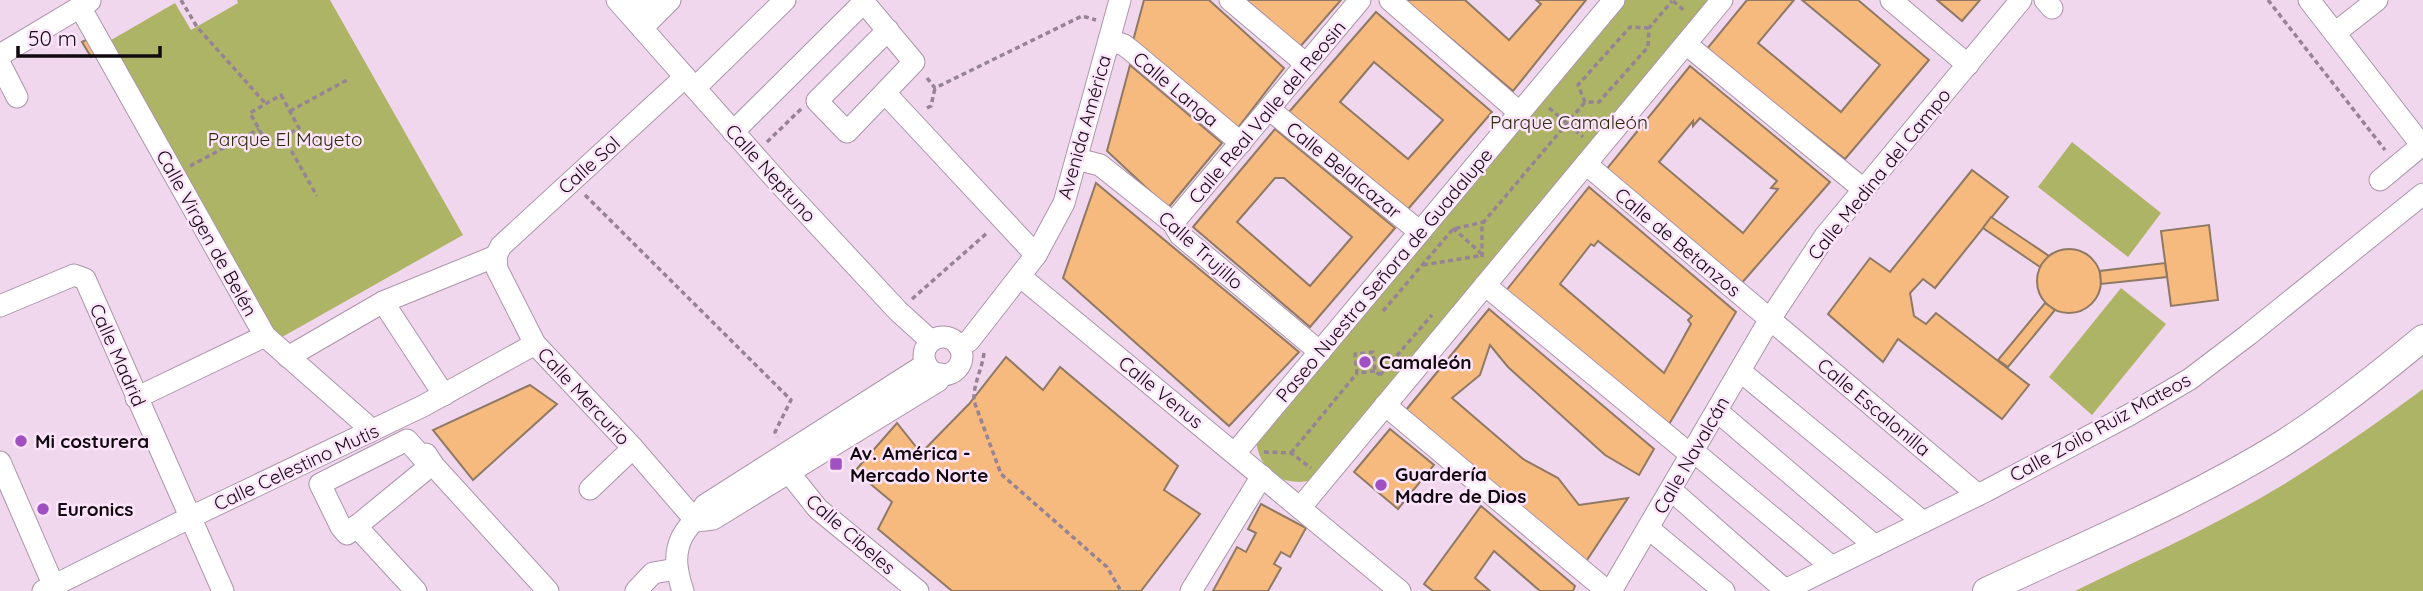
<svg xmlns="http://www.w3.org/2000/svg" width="2423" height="591" viewBox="0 0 2423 591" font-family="Quicksand,sans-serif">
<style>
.green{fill:#aeb466}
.building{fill:#f6b97e;stroke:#8f7964;stroke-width:2;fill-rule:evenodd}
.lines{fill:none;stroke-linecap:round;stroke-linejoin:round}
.minor-casing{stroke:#ac95aa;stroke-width:23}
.major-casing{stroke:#ac95aa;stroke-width:28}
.path{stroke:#968495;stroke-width:3.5;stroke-dasharray:5 3.5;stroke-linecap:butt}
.minor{stroke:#fff;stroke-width:21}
.major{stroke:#fff;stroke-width:26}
.poi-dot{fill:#a051c1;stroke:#fde4fb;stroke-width:2.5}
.labels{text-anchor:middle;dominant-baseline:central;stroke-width:5;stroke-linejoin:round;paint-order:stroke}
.street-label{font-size:19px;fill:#100910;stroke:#fde4fb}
.park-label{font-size:19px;fill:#2b2d0a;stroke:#fde4fb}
.poi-label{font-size:19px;font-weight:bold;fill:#100910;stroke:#fde4fb;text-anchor:start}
</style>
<rect width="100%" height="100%" fill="#f0d7ee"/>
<g class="green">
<path d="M 237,0 L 330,0 L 463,235 L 275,341 L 106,43 L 175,3 L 191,30 L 238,3 Z"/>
<path d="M 1623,0 L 1717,0 L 1315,479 C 1284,489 1260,472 1256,441 Z"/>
<path d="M 2072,142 L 2161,213 L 2128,257 L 2038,187 Z"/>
<path d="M 2121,288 L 2166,324 L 2092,415 L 2049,377 Z"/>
<path d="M 2423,389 L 2423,591 L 2075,591 C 2144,557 2215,526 2281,486 C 2330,456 2377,423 2423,389 Z"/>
</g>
<g class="building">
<path d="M 1144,0 L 1209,0 L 1284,68 L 1237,129 L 1133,41 Z"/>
<path d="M 1241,0 L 1341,0 L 1298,49 Z"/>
<path d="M 1405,0 L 1465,0 L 1509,40 L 1541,4 L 1536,0 L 1586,0 L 1513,91 Z"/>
<path d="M 1747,0 L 1794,0 L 1758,43 L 1841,112 L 1880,65 L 1802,0 L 1858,0 L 1929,60 L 1845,159 L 1706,50 Z"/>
<path d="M 1937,0 L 1980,0 L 1962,21 Z"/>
<path d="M 1376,12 L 1492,112 L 1408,209 L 1289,112 ZM 1374,62 L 1443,120 L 1408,159 L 1340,102 Z"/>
<path d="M 88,39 L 97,54 L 91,57 L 82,42 Z"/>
<path d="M 1130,65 L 1222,143 L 1168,208 L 1107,151 Z"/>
<path d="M 1690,66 L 1830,182 L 1740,285 L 1605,171 ZM 1700,118 L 1777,181 L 1771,188 L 1778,189 L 1743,233 L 1659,162 L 1693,121 L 1693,126 Z"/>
<path d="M 1275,129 L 1395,228 L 1310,327 L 1193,227 ZM 1275,178 L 1284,178 L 1352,237 L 1310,286 L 1237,222 Z"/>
<path d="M 1972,170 L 2008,197 L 1935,288 L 1923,279 L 1910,293 L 1914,316 L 1926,324 L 1936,313 L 2029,385 L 2002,419 L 1898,339 L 1883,362 L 1828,314 L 1870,258 L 1890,272 Z"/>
<path d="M 1096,183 L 1299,352 L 1229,426 L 1063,278 Z"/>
<path d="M 1589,187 L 1736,312 L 1668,426 L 1505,292 ZM 1598,241 L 1692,316 L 1688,320 L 1691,324 L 1664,373 L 1560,284 L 1591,244 L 1594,246 Z"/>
<path d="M 1991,217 L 2049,256 L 2040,267 L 1983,228 Z"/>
<path d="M 2209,225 L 2218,300 L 2171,306 L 2161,231 Z"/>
<circle cx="2069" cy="281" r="32"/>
<path d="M 2165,263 L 2167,277 L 2101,284 L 2100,271 Z"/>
<path d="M 2045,303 L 2055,310 L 2008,367 L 1998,360 Z"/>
<path d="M 1489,309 L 1654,449 L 1639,475 L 1605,455 L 1508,367 L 1490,345 L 1480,375 L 1452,398 L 1523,459 L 1558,478 L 1579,505 L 1628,498 L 1585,563 L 1406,410 Z"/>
<path d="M 1006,357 L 1043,390 L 1060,367 L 1178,466 L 1164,490 L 1200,514 L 1141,591 L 952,591 L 878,529 L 892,502 L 855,471 L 897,423 L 921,453 L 969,404 Z"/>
<path d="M 530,385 L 557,404 L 473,480 L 433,430 Z"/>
<path d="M 1390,429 L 1434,465 L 1398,509 L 1354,472 Z"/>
<path d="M 1261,504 L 1306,528 L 1290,557 L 1281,552 L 1274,564 L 1281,568 L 1268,591 L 1213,591 L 1237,547 L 1246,552 L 1256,533 L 1248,529 Z"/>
<path d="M 1481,506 L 1575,586 L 1573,591 L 1540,591 L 1494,551 L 1475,578 L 1490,591 L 1433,591 L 1424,584 Z"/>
</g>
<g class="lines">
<g class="minor-casing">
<g id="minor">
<path d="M 617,0 L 779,183 L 898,311 L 931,341"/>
<path d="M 638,0 L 641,3 L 648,0"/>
<path d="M 862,0 L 914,62 L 847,132 L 817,101 L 888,30"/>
<path d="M 1230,0 L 1306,64"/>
<path d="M 1390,0 L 1520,113"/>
<path d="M 1891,0 L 1968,65"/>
<path d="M 2045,0 L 2052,8"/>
<path d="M 2309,0 L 2423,147"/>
<path d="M 80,7 L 265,336 L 365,424 L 369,432"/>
<path d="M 642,28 L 670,0"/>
<path d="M 2335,33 L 2377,0"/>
<path d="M 1109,40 L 1124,45 L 1133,52 L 1241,143"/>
<path d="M 1686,44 L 1863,189"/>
<path d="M 0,55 L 90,1"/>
<path d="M 0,64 L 17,97"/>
<path d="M 695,88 L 785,0"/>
<path d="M 885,93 L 1036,255"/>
<path d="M 1269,109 L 1420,232"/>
<path d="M 733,132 L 864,2"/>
<path d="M 1077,159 L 1100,165 L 1173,223 L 1180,235 L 1320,352"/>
<path d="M 1586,164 L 1978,495"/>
<path d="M 2380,180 L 2422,145"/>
<path d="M 1173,223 L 1360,0"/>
<path d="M 496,256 L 497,269 L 535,344 L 633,448 L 696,521"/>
<path d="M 496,256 L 501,246 L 685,77"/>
<path d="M 1021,277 L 1400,591"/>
<path d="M 1485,285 L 1691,455"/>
<path d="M 383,302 L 444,395"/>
<path d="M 0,306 L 74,275 L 85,279 L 223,591"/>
<circle cx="943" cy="356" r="19"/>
<path d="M 959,346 L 969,341 L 1036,255 L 1064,203 L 1120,0"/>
<path d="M 288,357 L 383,302 L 496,256"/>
<path d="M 1740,371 L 1923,522"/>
<path d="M 136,398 L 265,336"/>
<path d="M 1385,405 L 1607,591"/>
<path d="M 1717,411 L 1875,546"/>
<path d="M 407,440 L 430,466 L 347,534 L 341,527 L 320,484 Z"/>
<path d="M 1693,451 L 1832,567"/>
<path d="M 1235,453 L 1614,0"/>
<path d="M 426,454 L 434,466 L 548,591"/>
<path d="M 0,462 L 56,591"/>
<path d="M 782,464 L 818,509 L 918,591"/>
<path d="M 590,489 L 633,448"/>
<path d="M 1671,490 L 1785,590"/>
<path d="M 1300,508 L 1722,0"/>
<path d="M 696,521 L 713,519 L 938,381 L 941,374"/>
<path d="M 356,526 L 416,591"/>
<path d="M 1648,528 L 1724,591"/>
<path d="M 43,591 L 191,517 L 423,406 L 535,344"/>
<path d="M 636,591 L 653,573 L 676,569"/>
<path d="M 683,591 C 677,573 673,555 682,537 C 687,527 698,517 705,505 L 926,364"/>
<path d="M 1191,591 L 1262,476"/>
<path d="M 1611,591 L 1770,319 L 1825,236 L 2021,0"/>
<path d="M 1783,591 L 1986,491 L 2129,415 L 2190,379 L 2248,335 L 2423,194"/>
</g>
</g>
<g class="major-casing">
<path id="major" d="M 1986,591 C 2085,544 2188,502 2282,444 C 2332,412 2377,376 2423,338"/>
</g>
<g class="path">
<path d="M 181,0 L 197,27 L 266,104"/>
<path d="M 2268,0 L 2385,150"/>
<path d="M 1673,1 L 1686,12"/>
<path d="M 1649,28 L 1630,27 L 1578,85 L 1585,102 L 1599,102 L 1648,47 L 1649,28 L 1672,1"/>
<path d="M 927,78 L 935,88 L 1082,16 L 1096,20"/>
<path d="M 281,95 L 299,128 L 268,145 L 250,113 Z"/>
<path d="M 927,108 L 931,106 L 935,88"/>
<path d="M 1549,108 L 1583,137"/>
<path d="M 290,111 L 347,80"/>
<path d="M 283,136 L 317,196"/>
<path d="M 767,142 L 802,108"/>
<path d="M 190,166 L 259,129"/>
<path d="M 585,195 L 791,400 L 775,432 L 777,437"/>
<path d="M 1453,228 L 1484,256"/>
<path d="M 1482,257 L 1482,224 L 1585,102"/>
<path d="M 1423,265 L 1484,255"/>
<path d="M 912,299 L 987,233"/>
<path d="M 1383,311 L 1453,229 L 1484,222"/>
<path d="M 984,353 C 982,370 973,384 974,401 L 1001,474 L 1107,567 L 1121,591"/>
<path d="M 1375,371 L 1357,373 L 1355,354 L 1373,352 L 1375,371 L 1380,375"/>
<path d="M 1380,375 L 1432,315"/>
<path d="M 1264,452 L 1291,453 L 1311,468"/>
<path d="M 1291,453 L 1357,373"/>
</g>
<use href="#minor" class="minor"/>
<use href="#major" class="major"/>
</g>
<g class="poi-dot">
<circle cx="1365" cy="362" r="7"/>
<circle cx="21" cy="441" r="7"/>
<rect x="829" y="457" width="14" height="14" rx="3.5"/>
<circle cx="1381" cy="485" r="7"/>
<circle cx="43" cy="509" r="7"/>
</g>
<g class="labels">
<g class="street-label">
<text transform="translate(1176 89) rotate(40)">Calle Langa</text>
<text transform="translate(1267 112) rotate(-50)">Calle Real Valle del Reosin</text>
<text transform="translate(1084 127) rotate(-74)">Avenida América</text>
<text transform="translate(589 165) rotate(-42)">Calle Sol</text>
<text transform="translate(1344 170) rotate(39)">Calle Belalcazar</text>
<text transform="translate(771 173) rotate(48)">Calle Neptuno</text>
<text transform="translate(1879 174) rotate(-51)">Calle Medina del Campo</text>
<text transform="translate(207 233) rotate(61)">Calle Virgen de Belén</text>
<text transform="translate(1678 242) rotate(40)">Calle de Betanzos</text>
<text transform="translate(1201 250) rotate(42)">Calle Trujillo</text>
<text transform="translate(1384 275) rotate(-50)">Paseo Nuestra Señora de Guadalupe</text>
<text transform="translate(118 355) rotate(66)">Calle Madrid</text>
<text transform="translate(1161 392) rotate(39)">Calle Venus</text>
<text transform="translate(584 396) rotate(47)">Calle Mercurio</text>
<text transform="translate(1874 407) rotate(40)">Calle Escalonilla</text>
<text transform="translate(2100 427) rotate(-29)">Calle Zoilo Ruiz Mateos</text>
<text transform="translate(1691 455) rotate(-60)">Calle Navalcán</text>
<text transform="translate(296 467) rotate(-25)">Calle Celestino Mutis</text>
<text transform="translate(851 534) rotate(41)">Calle Cibeles</text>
</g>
<g class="park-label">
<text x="1569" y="122">Parque Camaleón</text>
<text x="285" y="139">Parque El Mayeto</text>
</g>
<g class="poi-label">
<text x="1379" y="362">Camaleón</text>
<text x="35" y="441">Mi costurera</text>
<text x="850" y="453">Av. América -<tspan x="850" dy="22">Mercado Norte</tspan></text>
<text x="1395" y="474">Guardería<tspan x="1395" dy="22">Madre de Dios</tspan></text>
<text x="57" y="509">Euronics</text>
</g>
</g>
<path d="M18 46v10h142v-10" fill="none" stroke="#100910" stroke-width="3.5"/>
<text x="28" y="46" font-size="21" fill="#100910" stroke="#fde4fb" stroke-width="5" paint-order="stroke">50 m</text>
</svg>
